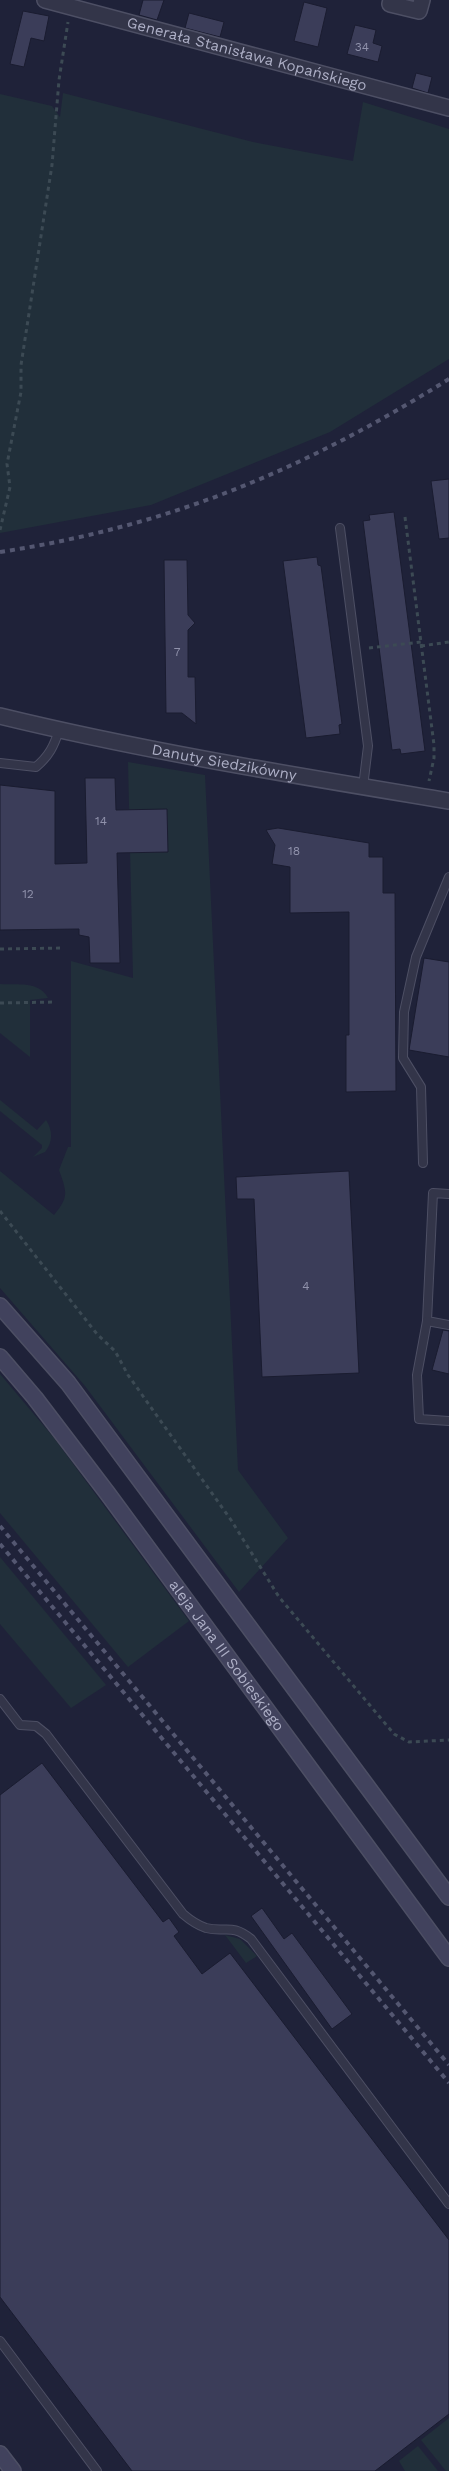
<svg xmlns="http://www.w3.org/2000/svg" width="449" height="2471" viewBox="0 0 449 2471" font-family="'Work Sans',sans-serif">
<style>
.green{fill:#212f3a}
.building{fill:#3b3d59;stroke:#1a1c30}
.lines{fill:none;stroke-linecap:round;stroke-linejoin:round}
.lane-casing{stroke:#4d4f64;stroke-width:10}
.street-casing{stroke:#4d4f64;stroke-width:18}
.secondary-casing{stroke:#4d4f64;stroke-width:18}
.path{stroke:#3c4a54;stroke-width:3;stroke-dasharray:4 4;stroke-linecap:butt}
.lane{stroke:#333549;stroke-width:8}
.street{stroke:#333549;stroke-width:15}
.secondary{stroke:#41425d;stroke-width:15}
.rail{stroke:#545771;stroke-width:4;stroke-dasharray:5 5;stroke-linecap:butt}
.labels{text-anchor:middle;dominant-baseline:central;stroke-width:5;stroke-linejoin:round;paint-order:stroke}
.number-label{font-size:12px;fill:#9092ab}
.street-label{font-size:15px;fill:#adafc6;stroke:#191a2e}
</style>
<rect width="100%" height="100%" fill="#1f2239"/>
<g class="green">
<path d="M 63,93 L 253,142 L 353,161 L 363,102 L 449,129 L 449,359 L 330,432 L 151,505 L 0,533 L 0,94 L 52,106 L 60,117 Z"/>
<path d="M 128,762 L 205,775 L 238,1470 L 288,1538 L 239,1592 L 85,1386 L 0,1288 L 0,1171 L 54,1215 C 69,1197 67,1192 59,1170 L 68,1147 L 71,1147 L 71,961 L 133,978 Z"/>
<path d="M 0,984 C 18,985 39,981 48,998 L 30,1000 L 30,1057 L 0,1033 Z"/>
<path d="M 0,1100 L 37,1130 L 46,1120 C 53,1131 53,1142 45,1152 L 33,1157 L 42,1148 L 42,1145 L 0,1111 Z"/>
<path d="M 0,1374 L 54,1438 L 189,1621 L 128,1667 L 0,1513 Z"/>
<path d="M 0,1557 L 106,1685 L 71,1708 L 0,1624 Z"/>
<path d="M 225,1935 L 240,1939 L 257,1956 L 246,1963 Z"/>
<path d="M 449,2418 L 449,2471 L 446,2471 L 421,2440 Z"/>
<path d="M 418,2446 L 438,2471 L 405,2471 L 399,2461 Z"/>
</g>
<g class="building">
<path d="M 143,0 L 164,0 L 157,20 L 139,15 Z"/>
<path d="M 304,2 L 327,8 L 318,47 L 294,41 Z"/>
<path d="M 23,11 L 49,16 L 44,41 L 31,38 L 24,67 L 10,64 Z"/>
<path d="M 189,13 L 224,22 L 220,37 L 185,28 Z"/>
<path d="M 355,25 L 376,30 L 373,43 L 382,46 L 378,62 L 347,54 Z"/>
<path d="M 416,73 L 432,77 L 428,93 L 412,88 Z"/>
<path d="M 449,479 L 449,538 L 439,539 L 431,481 Z"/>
<path d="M 394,512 L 425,751 L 401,754 L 400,749 L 392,750 L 363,521 L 370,520 L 369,515 Z"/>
<path d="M 317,557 L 318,565 L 321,566 L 342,724 L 339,725 L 340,734 L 306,738 L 283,561 Z"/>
<path d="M 164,560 L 187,560 L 188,615 L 195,623 L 188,630 L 188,677 L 195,677 L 196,724 L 182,713 L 166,713 Z"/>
<path d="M 85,778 L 115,778 L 116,810 L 167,809 L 168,852 L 117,853 L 120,963 L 90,963 L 89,937 L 79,935 L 79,929 L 0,930 L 0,785 L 55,791 L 55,864 L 87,863 Z"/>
<path d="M 278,828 L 369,843 L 369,857 L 383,857 L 383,893 L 395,893 L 396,1091 L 346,1092 L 346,1035 L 349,1035 L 349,912 L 290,913 L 290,867 L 272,864 L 275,845 L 266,830 Z"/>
<path d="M 424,958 L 449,962 L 449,1057 L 409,1050 Z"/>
<path d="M 349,1171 L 359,1373 L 262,1377 L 254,1199 L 237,1199 L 236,1177 Z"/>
<path d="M 443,1330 L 449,1331 L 449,1374 L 432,1370 Z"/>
<path d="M 42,1763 L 163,1922 L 169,1918 L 179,1932 L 174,1936 L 202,1974 L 230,1953 L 449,2240 L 449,2414 L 375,2471 L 132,2471 L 0,2297 L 0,1795 Z"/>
<path d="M 262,1908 L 284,1939 L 292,1933 L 352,2014 L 332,2029 L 251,1916 Z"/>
</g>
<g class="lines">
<g class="lane-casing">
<g id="lane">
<path d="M 340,528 L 368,746 L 363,787"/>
<path d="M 0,763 L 36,767 C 49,756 54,746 59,730"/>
<path d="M 423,1163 L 421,1087 L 403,1058 L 404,1012 L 416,957 L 449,877"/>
<path d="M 449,1194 L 433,1193 L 427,1321 L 449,1325"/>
<path d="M 427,1321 L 417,1375 L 419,1419 L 449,1421"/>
<path d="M 0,1699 L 20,1725 L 36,1726 L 46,1734 L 183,1914 C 190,1920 197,1925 206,1928 C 226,1933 231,1923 251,1939 L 449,2204"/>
<path d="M 0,2341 L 97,2471"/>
</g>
</g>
<g class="street-casing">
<g id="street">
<path id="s1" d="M 45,0 L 449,108"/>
<path d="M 391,0 L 390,4 L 419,11 L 422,0"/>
<path id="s2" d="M 0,716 C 148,752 299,776 449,801"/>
</g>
</g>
<g class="secondary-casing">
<g id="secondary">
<path d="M 0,1306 L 68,1383 L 449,1897"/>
<path id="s3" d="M 0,1357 L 35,1398 L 108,1494 L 449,1958"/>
<path d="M 0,2454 L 13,2471"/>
</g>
</g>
<g class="path">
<path d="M 405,517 L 434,745 L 434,758 L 429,781"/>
<path d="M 0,530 L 10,487 L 7,464 L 21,392 L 21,365 L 52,165 L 59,80 L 68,22"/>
<path d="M 421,646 L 449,642"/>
<path d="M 369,648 L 421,642"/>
<path d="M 0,949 L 64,948"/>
<path d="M 0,1003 L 55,1002"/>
<path d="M 0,1211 L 97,1334 L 115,1351 L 128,1375 L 231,1520 L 279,1597 L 394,1734 L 409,1742 L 449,1740"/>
</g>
<use href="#lane" class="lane"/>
<use href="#street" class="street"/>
<use href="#secondary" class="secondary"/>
<g class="rail">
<path d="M 0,552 C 170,526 303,470 449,379"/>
<path d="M 0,1526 L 449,2065"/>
<path d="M 0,1544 L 449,2083"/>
</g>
</g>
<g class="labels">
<g class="number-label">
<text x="362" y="47">34</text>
<text x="177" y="652">7</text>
<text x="101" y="821">14</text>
<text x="294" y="851">18</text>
<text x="28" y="894">12</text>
<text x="306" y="1286">4</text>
</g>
<g class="street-label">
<text stroke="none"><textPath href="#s1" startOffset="209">Generała Stanisława Kopańskiego</textPath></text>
<text stroke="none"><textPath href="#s2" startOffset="229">Danuty Siedzikówny</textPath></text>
<text stroke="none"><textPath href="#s3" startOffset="375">aleja Jana III Sobieskiego</textPath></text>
</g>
</g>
</svg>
